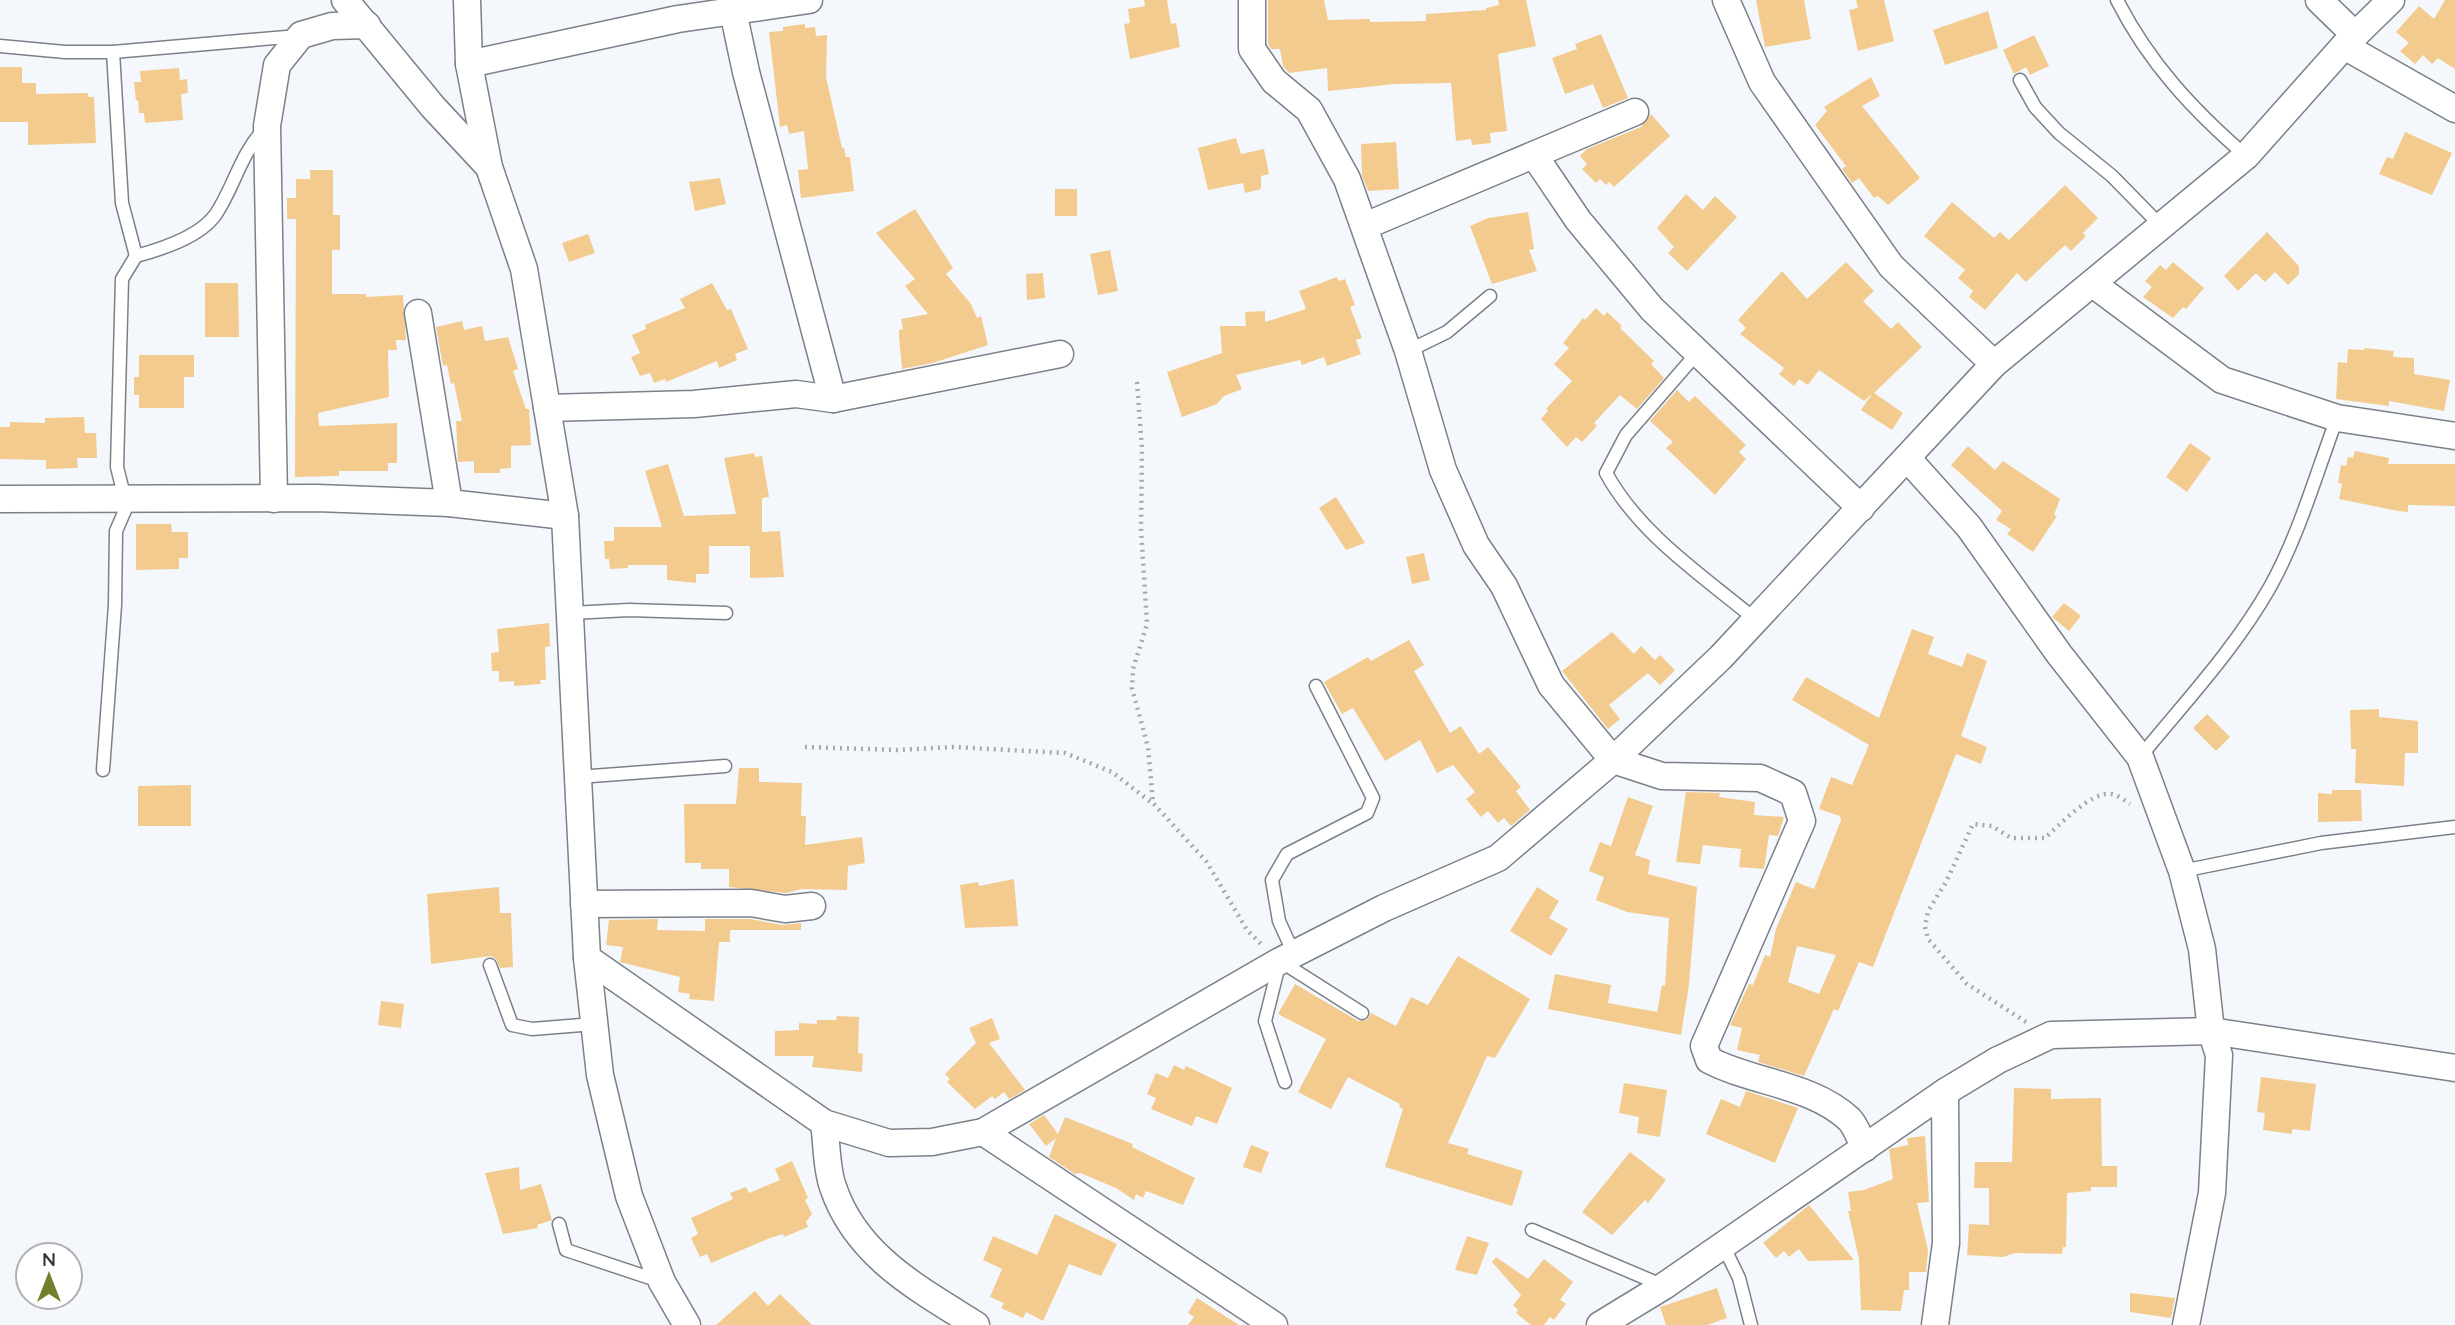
<svg xmlns="http://www.w3.org/2000/svg" width="2455" height="1325" viewBox="0 0 2455 1325" font-family="Quicksand,sans-serif">
<style>
.building{fill:#f3cb8e;fill-rule:evenodd}
.lines{fill:none;stroke-linecap:round;stroke-linejoin:round}
.lane-casing{stroke:#7b8189;stroke-width:15}
.street-casing{stroke:#7b8189;stroke-width:29}
.path{stroke:#a4a8ac;stroke-width:4.5;stroke-dasharray:2 5;stroke-linecap:butt}
.lane{stroke:#fff;stroke-width:12}
.street{stroke:#fff;stroke-width:26}
</style>
<rect width="100%" height="100%" fill="#f4f8fd"/>
<g class="building">
<path d="M 1144,0 L 1167,0 L 1171,24 L 1176,23 L 1180,47 L 1130,59 L 1124,24 L 1130,23 L 1128,9 L 1145,6 Z"/>
<path d="M 1268,0 L 1324,0 L 1328,20 L 1370,19 L 1370,22 L 1426,21 L 1426,14 L 1486,10 L 1486,8 L 1499,5 L 1498,0 L 1526,0 L 1536,46 L 1498,54 L 1507,131 L 1490,133 L 1491,143 L 1472,145 L 1471,139 L 1456,141 L 1451,83 L 1395,84 L 1328,91 L 1327,68 L 1289,73 L 1283,66 L 1280,49 L 1271,49 L 1268,44 Z"/>
<path d="M 1756,0 L 1804,0 L 1811,39 L 1765,47 Z"/>
<path d="M 1856,0 L 1884,0 L 1894,41 L 1858,51 L 1849,10 L 1858,8 Z"/>
<path d="M 2445,0 L 2455,0 L 2455,69 L 2438,58 L 2432,64 L 2423,55 L 2415,64 L 2400,51 L 2409,43 L 2396,32 L 2419,6 L 2434,19 Z"/>
<path d="M 1988,11 L 1998,48 L 1945,65 L 1933,30 Z"/>
<path d="M 805,24 L 805,28 L 815,27 L 816,36 L 827,35 L 826,77 L 842,148 L 844,148 L 846,157 L 850,157 L 854,191 L 801,198 L 798,170 L 808,169 L 804,131 L 789,134 L 787,125 L 780,127 L 769,32 L 783,31 L 783,27 Z"/>
<path d="M 1601,34 L 1628,98 L 1603,108 L 1593,84 L 1565,94 L 1552,58 L 1577,49 L 1575,44 Z"/>
<path d="M 2034,35 L 2049,66 L 2030,75 L 2026,67 L 2014,74 L 2003,50 Z"/>
<path d="M 0,67 L 22,67 L 22,83 L 36,83 L 36,94 L 88,93 L 88,97 L 94,97 L 96,143 L 28,145 L 28,122 L 0,122 Z"/>
<path d="M 179,68 L 180,80 L 187,79 L 188,93 L 181,94 L 183,120 L 145,123 L 144,113 L 139,113 L 138,100 L 136,101 L 134,82 L 141,82 L 140,71 Z"/>
<path d="M 1871,77 L 1880,96 L 1862,106 L 1920,178 L 1888,205 L 1878,196 L 1874,198 L 1859,178 L 1852,183 L 1842,169 L 1846,166 L 1815,125 L 1827,111 L 1824,107 Z"/>
<path d="M 1651,114 L 1670,136 L 1614,187 L 1609,182 L 1606,185 L 1600,179 L 1596,183 L 1582,169 L 1587,164 L 1580,156 L 1587,149 L 1641,127 Z"/>
<path d="M 2405,132 L 2452,153 L 2432,195 L 2379,174 L 2387,157 L 2393,159 Z"/>
<path d="M 1236,138 L 1241,154 L 1264,149 L 1269,174 L 1261,176 L 1261,189 L 1245,193 L 1243,183 L 1208,190 L 1198,148 Z"/>
<path d="M 1396,142 L 1399,189 L 1368,191 L 1362,176 L 1361,144 Z"/>
<path d="M 310,170 L 333,170 L 333,215 L 340,215 L 340,250 L 332,250 L 332,294 L 366,294 L 366,297 L 403,295 L 406,340 L 396,340 L 397,350 L 388,350 L 389,397 L 318,413 L 319,426 L 397,423 L 397,463 L 388,463 L 388,471 L 339,471 L 339,476 L 295,477 L 296,219 L 287,219 L 287,198 L 296,198 L 296,179 L 310,179 Z"/>
<path d="M 720,178 L 726,204 L 695,211 L 689,182 Z"/>
<path d="M 2065,185 L 2098,218 L 2083,233 L 2086,236 L 2071,251 L 2065,245 L 2026,282 L 2017,273 L 1985,310 L 1969,297 L 1973,291 L 1958,278 L 1965,270 L 1924,236 L 1952,202 L 1994,238 L 2000,232 L 2009,240 Z"/>
<rect x="1055" y="189" width="22" height="27"/>
<path d="M 1686,194 L 1703,210 L 1715,196 L 1737,217 L 1687,271 L 1668,253 L 1674,247 L 1657,228 Z"/>
<path d="M 915,209 L 953,268 L 946,274 L 971,304 L 977,318 L 981,316 L 988,345 L 933,363 L 902,369 L 899,337 L 899,330 L 903,329 L 901,319 L 928,314 L 905,286 L 915,279 L 876,233 Z"/>
<path d="M 1528,212 L 1534,249 L 1529,250 L 1537,271 L 1492,284 L 1470,226 L 1488,218 Z"/>
<path d="M 2267,232 L 2299,266 L 2299,274 L 2288,285 L 2275,272 L 2265,282 L 2256,273 L 2238,291 L 2224,276 Z"/>
<path d="M 588,234 L 595,253 L 569,262 L 562,243 Z"/>
<path d="M 1110,250 L 1118,291 L 1098,295 L 1090,254 Z"/>
<path d="M 1846,262 L 1874,291 L 1863,301 L 1891,329 L 1898,322 L 1922,347 L 1874,393 L 1903,413 L 1892,430 L 1861,410 L 1872,394 L 1864,401 L 1819,370 L 1808,385 L 1799,379 L 1794,386 L 1779,374 L 1784,368 L 1740,334 L 1746,328 L 1738,320 L 1782,271 L 1807,299 Z"/>
<path d="M 2173,262 L 2204,288 L 2186,309 L 2183,307 L 2173,318 L 2143,297 L 2152,287 L 2145,281 L 2160,265 L 2166,270 Z"/>
<path d="M 1043,273 L 1045,298 L 1027,300 L 1026,274 Z"/>
<path d="M 1337,277 L 1338,281 L 1345,279 L 1355,305 L 1350,307 L 1362,338 L 1356,340 L 1361,354 L 1327,366 L 1324,357 L 1302,365 L 1300,360 L 1236,375 L 1242,389 L 1224,396 L 1217,404 L 1182,417 L 1167,372 L 1222,353 L 1220,326 L 1246,326 L 1245,312 L 1265,311 L 1265,322 L 1306,309 L 1299,291 Z"/>
<path d="M 205,283 L 238,283 L 239,337 L 205,337 Z"/>
<path d="M 712,283 L 727,310 L 731,309 L 748,349 L 735,354 L 737,360 L 719,368 L 717,361 L 666,382 L 665,379 L 654,383 L 650,373 L 640,376 L 631,357 L 640,353 L 632,335 L 646,329 L 645,325 L 685,308 L 680,299 Z"/>
<path d="M 1596,308 L 1604,316 L 1607,312 L 1622,326 L 1620,328 L 1654,361 L 1651,364 L 1664,378 L 1637,409 L 1620,395 L 1594,423 L 1597,426 L 1582,442 L 1576,437 L 1567,447 L 1541,419 L 1548,411 L 1546,409 L 1572,381 L 1554,364 L 1569,348 L 1563,343 L 1583,318 L 1585,320 Z"/>
<path d="M 462,321 L 464,330 L 482,326 L 485,341 L 508,337 L 518,369 L 513,371 L 526,409 L 529,409 L 531,445 L 511,446 L 511,468 L 500,469 L 500,473 L 474,473 L 474,461 L 458,462 L 456,421 L 462,421 L 454,383 L 451,384 L 447,365 L 443,366 L 436,327 Z"/>
<path d="M 2364,348 L 2394,351 L 2393,357 L 2414,358 L 2414,374 L 2450,380 L 2444,411 L 2389,401 L 2389,406 L 2336,399 L 2338,362 L 2347,363 L 2348,349 L 2364,350 Z"/>
<path d="M 139,355 L 194,355 L 194,377 L 184,377 L 184,408 L 139,408 L 139,395 L 134,395 L 134,377 L 139,377 Z"/>
<path d="M 1677,390 L 1689,402 L 1695,396 L 1746,445 L 1739,452 L 1746,459 L 1715,495 L 1666,448 L 1673,442 L 1650,421 Z"/>
<path d="M 84,417 L 85,433 L 96,433 L 97,458 L 77,458 L 78,468 L 46,469 L 46,460 L 0,459 L 0,427 L 10,427 L 10,422 L 45,423 L 45,418 Z"/>
<path d="M 2190,443 L 2211,458 L 2187,492 L 2166,477 Z"/>
<path d="M 1968,446 L 1995,470 L 2003,461 L 2060,499 L 2054,515 L 2057,516 L 2033,552 L 2007,534 L 2011,529 L 1996,520 L 2002,511 L 1951,465 Z"/>
<path d="M 2355,451 L 2389,458 L 2388,464 L 2455,464 L 2455,506 L 2408,505 L 2408,512 L 2398,511 L 2339,499 L 2342,484 L 2338,483 L 2341,465 L 2346,466 L 2348,457 L 2353,458 Z"/>
<path d="M 754,453 L 755,457 L 762,456 L 769,497 L 762,498 L 762,532 L 780,531 L 784,577 L 750,578 L 750,546 L 709,546 L 709,574 L 696,574 L 696,583 L 667,580 L 667,565 L 628,565 L 628,568 L 610,569 L 609,559 L 605,559 L 604,541 L 614,541 L 614,527 L 662,527 L 645,471 L 668,464 L 684,516 L 736,514 L 724,458 Z"/>
<path d="M 1336,497 L 1365,543 L 1346,550 L 1319,508 Z"/>
<path d="M 136,524 L 171,524 L 172,532 L 188,532 L 188,558 L 179,558 L 179,569 L 136,570 Z"/>
<path d="M 1424,553 L 1430,580 L 1412,584 L 1406,557 Z"/>
<path d="M 2064,603 L 2081,616 L 2069,631 L 2052,617 Z"/>
<path d="M 549,623 L 550,646 L 545,647 L 546,680 L 540,680 L 541,684 L 514,686 L 514,681 L 499,682 L 499,671 L 492,671 L 491,653 L 499,652 L 497,629 Z"/>
<path d="M 1912,629 L 1934,637 L 1928,654 L 1962,667 L 1967,653 L 1987,661 L 1961,736 L 1987,747 L 1981,764 L 1956,754 L 1873,967 L 1859,962 L 1838,1011 L 1834,1009 L 1804,1076 L 1758,1062 L 1760,1055 L 1737,1050 L 1742,1028 L 1730,1025 L 1749,984 L 1753,985 L 1765,955 L 1770,957 L 1776,929 L 1796,882 L 1814,889 L 1841,820 L 1840,816 L 1819,809 L 1831,777 L 1852,785 L 1869,745 L 1792,700 L 1806,677 L 1879,718 ZM 1797,946 L 1836,955 L 1819,994 L 1788,982 Z"/>
<path d="M 1612,632 L 1634,654 L 1641,646 L 1655,660 L 1660,655 L 1675,670 L 1660,685 L 1648,673 L 1609,705 L 1620,719 L 1608,729 L 1562,671 Z"/>
<path d="M 1409,640 L 1424,665 L 1414,671 L 1450,733 L 1461,726 L 1479,754 L 1488,747 L 1521,787 L 1516,791 L 1530,810 L 1511,826 L 1504,818 L 1498,823 L 1488,811 L 1481,817 L 1466,799 L 1475,792 L 1453,765 L 1437,773 L 1420,740 L 1385,761 L 1353,708 L 1342,714 L 1324,682 L 1368,657 L 1371,661 Z"/>
<path d="M 2379,709 L 2379,717 L 2418,721 L 2418,753 L 2405,753 L 2404,786 L 2355,783 L 2356,749 L 2351,749 L 2350,710 Z"/>
<path d="M 2207,714 L 2230,737 L 2216,751 L 2193,728 Z"/>
<path d="M 739,768 L 759,768 L 759,782 L 802,783 L 801,816 L 806,816 L 805,845 L 862,837 L 865,863 L 848,866 L 847,890 L 802,889 L 786,893 L 729,887 L 729,869 L 701,869 L 701,863 L 685,863 L 684,804 L 736,804 Z"/>
<path d="M 191,785 L 191,826 L 138,826 L 138,786 Z"/>
<path d="M 2332,790 L 2361,790 L 2362,821 L 2318,822 L 2318,793 L 2332,794 Z"/>
<path d="M 1686,792 L 1720,793 L 1719,797 L 1755,802 L 1754,815 L 1784,817 L 1778,836 L 1769,835 L 1764,869 L 1739,867 L 1741,849 L 1703,845 L 1700,864 L 1676,862 Z"/>
<path d="M 1628,797 L 1653,806 L 1635,855 L 1650,860 L 1648,874 L 1697,887 L 1689,985 L 1681,1035 L 1548,1009 L 1555,974 L 1611,985 L 1608,1003 L 1657,1012 L 1662,985 L 1665,986 L 1669,918 L 1627,912 L 1596,900 L 1604,877 L 1589,871 L 1600,842 L 1611,846 Z"/>
<path d="M 1014,879 L 1018,926 L 965,928 L 960,885 L 978,882 L 979,886 Z"/>
<path d="M 499,887 L 500,913 L 511,913 L 513,967 L 500,968 L 496,959 L 491,956 L 431,964 L 427,894 Z"/>
<path d="M 1537,887 L 1559,901 L 1549,918 L 1568,929 L 1551,956 L 1510,931 Z"/>
<path d="M 658,919 L 657,930 L 705,931 L 705,919 L 750,919 L 783,925 L 801,923 L 801,930 L 730,930 L 730,942 L 719,942 L 714,1001 L 689,999 L 690,994 L 678,992 L 680,977 L 620,962 L 623,947 L 606,945 L 609,920 Z"/>
<path d="M 1458,956 L 1530,999 L 1495,1058 L 1487,1056 L 1448,1143 L 1469,1149 L 1467,1154 L 1523,1171 L 1512,1206 L 1385,1167 L 1403,1109 L 1399,1107 L 1400,1104 L 1348,1077 L 1331,1109 L 1298,1092 L 1326,1039 L 1278,1014 L 1295,984 L 1358,1021 L 1367,1020 L 1371,1013 L 1396,1026 L 1411,997 L 1428,1005 Z"/>
<path d="M 381,1001 L 404,1004 L 401,1028 L 378,1025 Z"/>
<path d="M 837,1016 L 859,1017 L 858,1053 L 863,1054 L 862,1072 L 812,1067 L 814,1056 L 775,1056 L 775,1031 L 799,1030 L 799,1023 L 817,1024 L 817,1020 L 836,1020 Z"/>
<path d="M 992,1018 L 1000,1039 L 989,1043 L 1025,1090 L 1009,1099 L 1004,1092 L 995,1099 L 992,1096 L 975,1109 L 947,1082 L 950,1079 L 945,1074 L 976,1043 L 969,1028 Z"/>
<path d="M 1174,1065 L 1184,1070 L 1186,1066 L 1232,1088 L 1217,1124 L 1196,1116 L 1192,1126 L 1151,1109 L 1156,1098 L 1147,1094 L 1156,1073 L 1168,1078 Z"/>
<path d="M 2261,1077 L 2316,1084 L 2310,1131 L 2292,1129 L 2292,1134 L 2263,1130 L 2265,1113 L 2257,1112 Z"/>
<path d="M 1624,1083 L 1667,1090 L 1660,1137 L 1637,1133 L 1639,1117 L 1619,1113 Z"/>
<path d="M 2014,1088 L 2051,1089 L 2051,1099 L 2101,1098 L 2102,1166 L 2117,1166 L 2117,1187 L 2091,1187 L 2091,1191 L 2067,1193 L 2066,1247 L 2063,1247 L 2062,1254 L 2015,1253 L 2003,1257 L 1967,1255 L 1969,1224 L 1989,1225 L 1989,1188 L 1974,1188 L 1975,1162 L 2012,1162 Z"/>
<path d="M 1746,1091 L 1798,1108 L 1775,1163 L 1706,1134 L 1721,1099 L 1740,1107 Z"/>
<path d="M 1044,1115 L 1058,1134 L 1065,1117 L 1133,1144 L 1132,1147 L 1195,1178 L 1183,1205 L 1146,1191 L 1143,1198 L 1136,1194 L 1134,1200 L 1116,1188 L 1080,1173 L 1075,1174 L 1049,1157 L 1056,1138 L 1046,1146 L 1029,1124 Z"/>
<path d="M 1925,1136 L 1929,1202 L 1917,1203 L 1928,1250 L 1926,1272 L 1909,1272 L 1909,1290 L 1904,1290 L 1901,1311 L 1861,1310 L 1859,1259 L 1848,1211 L 1851,1211 L 1848,1192 L 1864,1190 L 1893,1179 L 1889,1149 L 1908,1145 L 1907,1138 Z"/>
<path d="M 1251,1145 L 1269,1152 L 1261,1173 L 1243,1167 Z"/>
<path d="M 1630,1152 L 1666,1180 L 1648,1203 L 1645,1200 L 1612,1235 L 1582,1212 Z"/>
<path d="M 792,1161 L 808,1198 L 805,1200 L 812,1214 L 806,1222 L 808,1227 L 784,1237 L 783,1234 L 770,1238 L 711,1263 L 707,1254 L 700,1257 L 691,1238 L 698,1234 L 691,1218 L 733,1199 L 730,1193 L 746,1187 L 749,1193 L 780,1180 L 775,1169 Z"/>
<path d="M 519,1167 L 520,1190 L 541,1184 L 552,1220 L 537,1225 L 538,1228 L 503,1234 L 485,1173 Z"/>
<path d="M 1809,1205 L 1854,1260 L 1808,1261 L 1799,1249 L 1789,1257 L 1784,1251 L 1776,1258 L 1763,1243 Z"/>
<path d="M 1055,1214 L 1117,1244 L 1101,1276 L 1069,1264 L 1043,1321 L 1026,1312 L 1023,1318 L 1001,1308 L 1004,1303 L 990,1297 L 1002,1269 L 983,1260 L 993,1236 L 1037,1255 Z"/>
<path d="M 1467,1236 L 1489,1243 L 1477,1275 L 1455,1270 Z"/>
<path d="M 1496,1257 L 1528,1279 L 1544,1259 L 1573,1282 L 1560,1300 L 1566,1304 L 1554,1320 L 1550,1317 L 1544,1325 L 1531,1325 L 1516,1313 L 1518,1310 L 1513,1305 L 1521,1295 L 1492,1262 Z"/>
<path d="M 1717,1288 L 1727,1318 L 1707,1325 L 1666,1325 L 1660,1307 Z"/>
<path d="M 755,1291 L 768,1306 L 780,1294 L 812,1325 L 716,1325 Z"/>
<path d="M 2130,1293 L 2175,1298 L 2171,1318 L 2130,1312 Z"/>
<path d="M 1197,1298 L 1239,1325 L 1188,1325 L 1194,1317 L 1188,1313 Z"/>
</g>
<g class="lines">
<g class="lane-casing">
<g id="lane">
<path d="M 2117,0 C 2149,63 2193,110 2246,156"/>
<path d="M 0,46 L 65,52 L 113,52 L 298,36"/>
<path d="M 113,52 L 122,203 L 136,256"/>
<path d="M 2020,80 L 2035,107 L 2059,133 L 2112,176 L 2162,227"/>
<path d="M 1408,351 L 1447,332 L 1490,296"/>
<path d="M 1698,352 L 1626,435 L 1606,473 C 1640,535 1703,576 1756,620"/>
<path d="M 571,613 L 629,610 L 726,613"/>
<path d="M 2140,757 C 2184,703 2235,649 2270,587 C 2299,535 2316,474 2337,418"/>
<path d="M 103,770 L 115,605 L 116,531 L 129,501 L 123,491 L 117,467 L 122,279 L 136,256 C 162,249 200,237 216,214 C 235,185 239,157 264,129"/>
<path d="M 578,777 L 725,766"/>
<path d="M 2182,871 L 2321,843 L 2455,827"/>
<path d="M 1294,954 L 1279,921 L 1272,880 L 1287,854 L 1367,813 L 1373,798 L 1316,686"/>
<path d="M 490,965 L 512,1025 L 532,1029 L 594,1024"/>
<path d="M 1285,1082 L 1265,1021 L 1280,961 L 1362,1013"/>
<path d="M 559,1224 L 566,1250 L 662,1282"/>
<path d="M 1532,1230 L 1664,1286"/>
<path d="M 1723,1245 L 1739,1278 L 1751,1325"/>
</g>
</g>
<g class="street-casing">
<g id="street">
<path d="M 345,0 L 433,107 L 489,167"/>
<path d="M 467,0 L 469,64 L 489,167 L 524,269 L 565,516 L 587,958 L 600,1075 L 629,1196 L 662,1282 L 687,1325"/>
<path d="M 1252,0 L 1252,49 L 1274,81 L 1309,110 L 1347,179 L 1408,351 L 1443,470 L 1476,545 L 1504,586 L 1551,685 L 1613,760 L 1662,776 L 1760,778 L 1793,793 L 1802,821 L 1704,1046 L 1709,1060 C 1753,1083 1811,1084 1849,1119 C 1856,1126 1860,1139 1865,1148"/>
<path d="M 1726,0 L 1762,82 L 1891,266 L 1994,364"/>
<path d="M 2319,0 L 2355,35"/>
<path d="M 733,11 L 746,72 L 833,399"/>
<path d="M 2344,46 L 2455,109"/>
<path d="M 469,64 L 678,19 L 809,0"/>
<path d="M 1534,155 L 1578,220 L 1652,309 L 1861,508"/>
<path d="M 1365,226 L 1635,112"/>
<path d="M 2093,284 L 2222,380 L 2337,418 L 2455,436"/>
<path d="M 418,313 L 449,503"/>
<path d="M 547,408 L 694,404 L 796,394 L 833,399 L 1060,354"/>
<path d="M 1907,458 L 1969,527 L 2059,654 L 2140,757 L 2182,871 L 2202,949 L 2211,1031 L 2219,1055 L 2212,1193 L 2186,1325"/>
<path d="M 0,499 L 317,498 L 449,503 L 565,516"/>
<path d="M 274,499 L 267,126 L 277,65 L 301,35 L 332,26 L 367,25"/>
<path d="M 584,904 L 751,903 L 785,909 L 812,906"/>
<path d="M 587,958 L 824,1123 L 889,1143 L 932,1142 L 983,1132 L 1280,961 L 1384,908 L 1498,858 L 1613,760 L 1721,657 L 1994,364 L 2246,156 L 2344,46 L 2391,0"/>
<path d="M 824,1123 C 827,1143 826,1168 833,1187 C 856,1256 919,1289 976,1325"/>
<path d="M 983,1132 L 1274,1325"/>
<path d="M 1600,1325 L 1664,1286 L 1945,1092 L 1998,1060 L 2051,1035 L 2211,1031 L 2455,1068"/>
<path d="M 1935,1325 L 1946,1243 L 1945,1092"/>
</g>
</g>
<g class="path">
<path d="M 1137,382 L 1142,449 L 1141,528 L 1147,624 L 1133,669 L 1132,688 L 1148,747 L 1153,803 L 1206,861 L 1247,930 L 1261,944"/>
<path d="M 805,747 L 897,750 L 954,747 L 1065,753 L 1112,772 L 1152,803"/>
<path d="M 2026,1022 L 1967,984 L 1928,939 L 1925,927 L 1928,911 L 1946,882 L 1973,824 L 1992,826 L 2011,838 L 2045,838 C 2058,826 2092,791 2110,794 C 2117,794 2124,800 2130,804"/>
</g>
<use href="#lane" class="lane"/>
<use href="#street" class="street"/>
</g>
<g transform="translate(49 1276)"><circle r="33" fill="#ffffff" stroke="#aeafb0" stroke-width="2"/>
<path d="M0-5L12 26L0 18L-12 26Z" fill="#737f2c"/>
<text y="-10" font-size="19" font-weight="bold" text-anchor="middle" fill="#34373a">N</text>
</g>
</svg>
